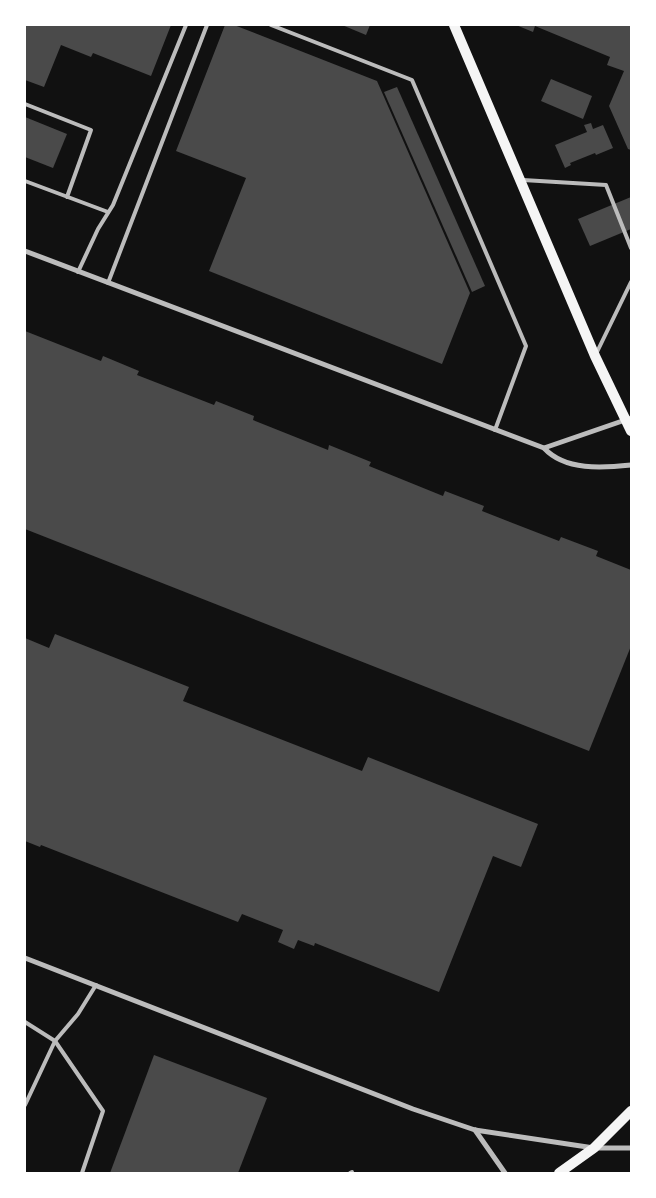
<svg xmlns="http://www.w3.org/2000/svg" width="656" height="1198" viewBox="0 0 656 1198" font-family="Roboto,sans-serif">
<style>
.building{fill:#4a4a4a}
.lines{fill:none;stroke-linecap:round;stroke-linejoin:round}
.service{stroke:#bcbcbc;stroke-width:4}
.minor{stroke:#bcbcbc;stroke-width:5}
.secondary{stroke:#f5f5f5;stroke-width:10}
</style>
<rect width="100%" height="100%" fill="#111"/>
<g class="building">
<path d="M 25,25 L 171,25 L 151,76 L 93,53 L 91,57 L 61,45 L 44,87 L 25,80 Z"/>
<path d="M 225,25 L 234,25 L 377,81 L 470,293 L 442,364 L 209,271 L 246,178 L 176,151 Z"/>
<path d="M 342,25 L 370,25 L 366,35 Z"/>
<path d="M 516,25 L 631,25 L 631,150 L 628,149 L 609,106 L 624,71 L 607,65 L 610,57 L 535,26 L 533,32 Z"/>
<path d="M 551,79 L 592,96 L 583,119 L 541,101 Z"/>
<path d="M 397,87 L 485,286 L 472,292 L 384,92 Z"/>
<path d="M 25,117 L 67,134 L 53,168 L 25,157 Z"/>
<path d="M 591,123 L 593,129 L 603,125 L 613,148 L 596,155 L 595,153 L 570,163 L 571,165 L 565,168 L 555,145 L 587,132 L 584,125 Z"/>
<path d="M 631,197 L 631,229 L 590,246 L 578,219 Z"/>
<path d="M 25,331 L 101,361 L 103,356 L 139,371 L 137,375 L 214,405 L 216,401 L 254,416 L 253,420 L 328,450 L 329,445 L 371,462 L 369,466 L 443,496 L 445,491 L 484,506 L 482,511 L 559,541 L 561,537 L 598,551 L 596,556 L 631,570 L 631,646 L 589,751 L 25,529 Z"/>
<path d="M 55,634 L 189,687 L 183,701 L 362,771 L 368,757 L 538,824 L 521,867 L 493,856 L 439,992 L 315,943 L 314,946 L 298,940 L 294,949 L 278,942 L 283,930 L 242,914 L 238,922 L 41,845 L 40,847 L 25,841 L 25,638 L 49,648 Z"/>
<path d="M 154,1055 L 267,1098 L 238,1173 L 110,1173 Z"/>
</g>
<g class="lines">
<g class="service">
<path d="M 271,25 L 412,80 L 526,346 L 495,430"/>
<path d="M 25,104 L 91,130 L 67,197"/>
<path d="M 523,180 L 606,185 L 631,248"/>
<path d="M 25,181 L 108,212"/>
<path d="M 78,272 L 98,229 L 113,205 L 186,25"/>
<path d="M 108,283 L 207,25"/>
<path d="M 596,354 L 631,282"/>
<path d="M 25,1022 L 55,1041 L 103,1111 L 82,1173"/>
<path d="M 25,1105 L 55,1041 L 78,1014 L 96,985"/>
<path d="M 350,1173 L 352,1172"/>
</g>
<g class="minor">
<path d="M 25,251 L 544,448 C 565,471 603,468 631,465"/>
<path d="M 544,448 L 631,418"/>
<path d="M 25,958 L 413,1109 L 475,1130 L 594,1148 L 631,1148"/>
<path d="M 475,1130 L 505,1173"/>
</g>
<g class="secondary">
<path d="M 454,25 L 595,356 L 631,431"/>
<path d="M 559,1173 L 594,1148 L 631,1111"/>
</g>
</g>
<rect width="656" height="1198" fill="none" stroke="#ffffff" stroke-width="52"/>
</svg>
